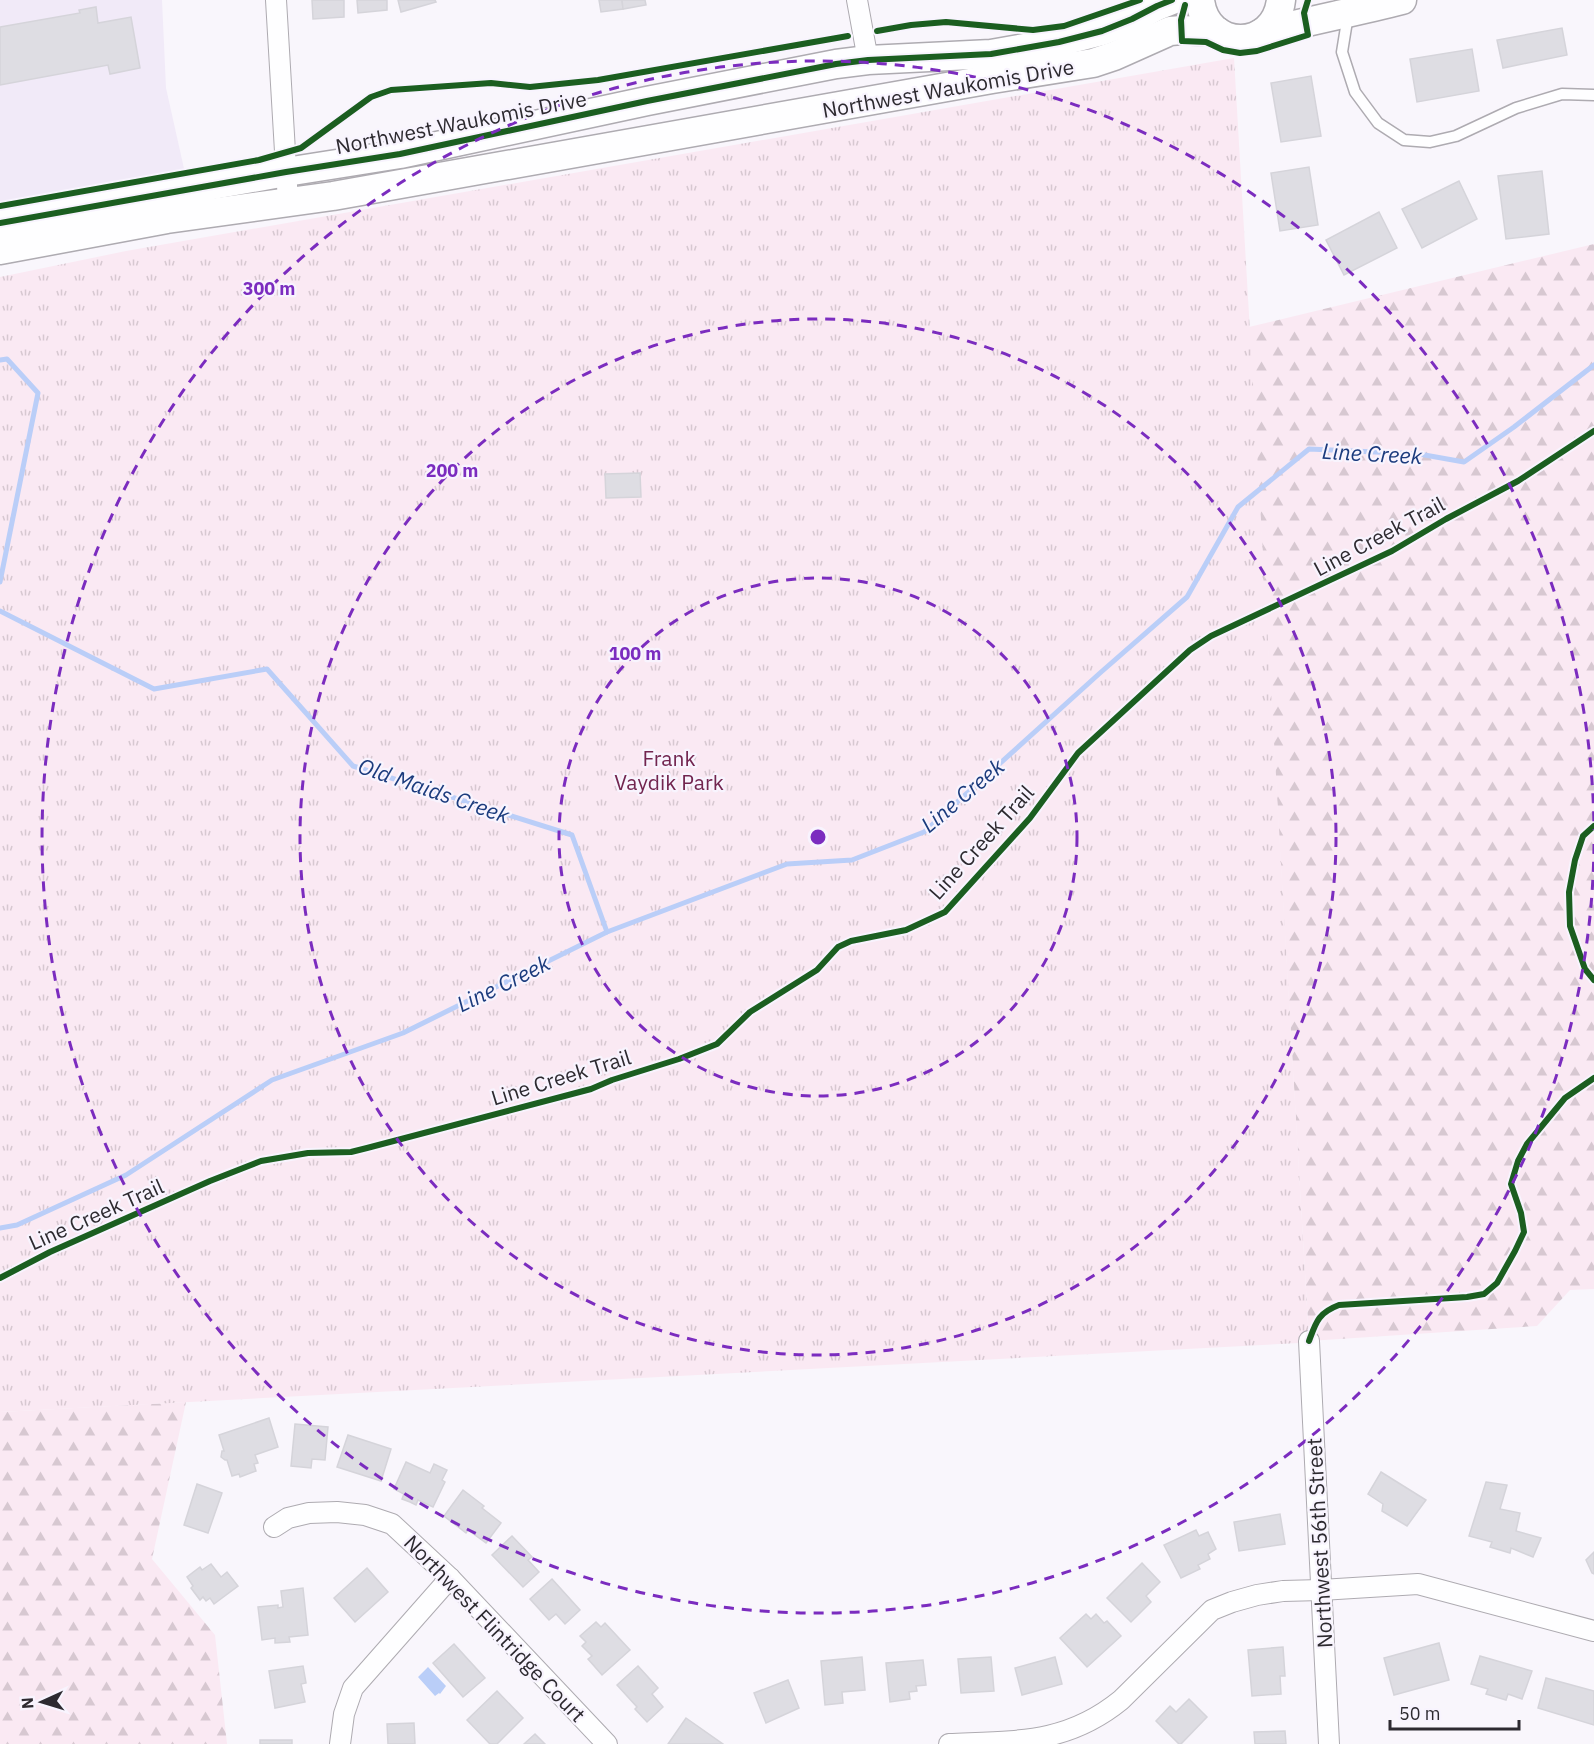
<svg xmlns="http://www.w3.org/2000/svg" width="1594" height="1744" viewBox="0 0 1594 1744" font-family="'IBM Plex Sans',sans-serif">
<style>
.built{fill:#f1eaf8}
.forest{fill:url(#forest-firs)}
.park{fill:url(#park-tufts)}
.water{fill:#bacef8}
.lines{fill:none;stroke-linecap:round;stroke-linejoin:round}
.stream{stroke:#bacef8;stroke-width:5}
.building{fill:#dedde3;stroke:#d5d4da;stroke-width:1.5}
.lane-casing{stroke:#aeabb1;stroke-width:13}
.street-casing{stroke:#aeabb1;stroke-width:22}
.secondary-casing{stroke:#aeabb1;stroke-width:31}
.lane{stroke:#fefeff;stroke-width:10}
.street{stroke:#fefeff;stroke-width:20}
.secondary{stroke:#fefeff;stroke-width:28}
.cycleway-casing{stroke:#f8f4fe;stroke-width:10}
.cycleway{stroke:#1b5e20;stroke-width:6}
.ring{fill:none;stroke:#7b2cbf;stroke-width:3;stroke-dasharray:10 8}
.labels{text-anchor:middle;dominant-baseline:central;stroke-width:4.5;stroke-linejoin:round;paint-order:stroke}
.street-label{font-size:21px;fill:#2d2a30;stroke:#f8f4fe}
.park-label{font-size:21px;fill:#72254f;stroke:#f8f4fe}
.water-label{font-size:22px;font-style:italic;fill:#1b3b7d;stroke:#f8f4fe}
.centre{fill:#7b2cbf;stroke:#f8f4fe;stroke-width:3}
.ring-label{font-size:18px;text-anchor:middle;font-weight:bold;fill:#7b2cbf;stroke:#f8f4fe;stroke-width:4.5;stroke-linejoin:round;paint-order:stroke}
</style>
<defs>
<pattern id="forest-firs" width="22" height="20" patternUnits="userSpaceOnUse" patternTransform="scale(1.5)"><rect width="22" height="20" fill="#fae9f3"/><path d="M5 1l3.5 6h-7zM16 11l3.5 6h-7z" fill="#d7c8d1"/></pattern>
<pattern id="park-tufts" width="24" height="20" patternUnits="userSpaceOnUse" patternTransform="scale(1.5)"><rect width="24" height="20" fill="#fae9f3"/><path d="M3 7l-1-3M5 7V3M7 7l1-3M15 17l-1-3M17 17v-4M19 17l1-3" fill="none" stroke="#d7c8d1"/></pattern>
</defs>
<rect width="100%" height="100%" fill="#f9f6fc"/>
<path class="built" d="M 0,0 L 162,0 L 166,88 L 187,182 L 0,213 Z"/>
<g class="forest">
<path d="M 1594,244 L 1594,1289 L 1570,1290 L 1537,1326 L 1309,1341 L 1249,327 Z"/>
<path d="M 186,1402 L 152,1559 L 215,1635 L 227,1744 L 0,1744 L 0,1412 Z"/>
</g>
<path class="park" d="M 1234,58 L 1309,1341 L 1299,1343 L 0,1412 L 0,277 L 126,251 Z"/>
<path class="water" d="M 428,1667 L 446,1686 L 440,1694 L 439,1693 L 435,1696 L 418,1677 Z"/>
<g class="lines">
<g class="stream">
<path d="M 0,360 L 7,359 L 38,393 L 0,582"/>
<path d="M 0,611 L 154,689 L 267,669 L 353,766 L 572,835 L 607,932"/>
<path d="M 0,1228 L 17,1225 L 126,1175 L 272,1080 L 403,1033 L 607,932 L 787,864 L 852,860 L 924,832 L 1100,673 L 1187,597 L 1238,507 L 1309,449 L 1419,454 L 1464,462 L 1514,427 L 1594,365"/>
</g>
</g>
<g class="building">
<path d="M 312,0 L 344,0 L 344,17 L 313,19 Z"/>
<path d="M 357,0 L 387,0 L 387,10 L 358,13 Z"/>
<path d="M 398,0 L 435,0 L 436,2 L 401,12 Z"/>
<path d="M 599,0 L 622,0 L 623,9 L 601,12 Z"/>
<path d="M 622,0 L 645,0 L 646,5 L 623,9 Z"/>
<path d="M 96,7 L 98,23 L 131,17 L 140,68 L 110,74 L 108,65 L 0,85 L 0,27 L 80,13 L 79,10 Z"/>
<path d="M 1562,28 L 1567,55 L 1503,68 L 1497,40 Z"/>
<path d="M 1472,49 L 1479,91 L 1417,102 L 1410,59 Z"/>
<path d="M 1311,76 L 1321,136 L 1281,142 L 1271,83 Z"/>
<path d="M 1309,167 L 1318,225 L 1280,231 L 1271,173 Z"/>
<path d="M 1542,171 L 1549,234 L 1506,239 L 1498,176 Z"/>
<path d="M 1459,181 L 1477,219 L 1422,248 L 1402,209 Z"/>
<path d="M 1379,212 L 1397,248 L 1344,275 L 1326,240 Z"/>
<path d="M 640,473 L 641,497 L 606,498 L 605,474 Z"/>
<path d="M 269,1418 L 278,1447 L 255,1455 L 258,1463 L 254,1464 L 256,1471 L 240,1477 L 239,1474 L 232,1476 L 227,1460 L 225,1460 L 221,1457 L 222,1451 L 224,1451 L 219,1435 Z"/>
<path d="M 295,1424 L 328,1427 L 325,1460 L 312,1459 L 311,1468 L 291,1466 Z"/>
<path d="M 348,1435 L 391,1449 L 381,1481 L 337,1467 Z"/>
<path d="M 406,1462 L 430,1473 L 434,1464 L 447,1470 L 442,1480 L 445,1482 L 433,1507 L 418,1500 L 416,1505 L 410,1502 L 402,1499 L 404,1494 L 394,1489 Z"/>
<path d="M 1381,1472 L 1426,1500 L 1407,1526 L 1382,1511 L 1383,1504 L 1368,1494 Z"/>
<path d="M 1486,1482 L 1507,1485 L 1500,1509 L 1520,1513 L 1516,1531 L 1541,1538 L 1533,1557 L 1511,1548 L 1510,1553 L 1490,1547 L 1492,1542 L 1469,1536 Z"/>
<path d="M 197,1484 L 222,1493 L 208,1533 L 184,1525 Z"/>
<path d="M 463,1490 L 484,1506 L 482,1508 L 501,1523 L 486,1543 L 468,1530 L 466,1533 L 444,1516 Z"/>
<path d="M 1280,1514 L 1285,1544 L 1239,1551 L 1234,1522 Z"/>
<path d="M 1196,1530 L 1199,1536 L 1208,1532 L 1216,1549 L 1208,1554 L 1210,1559 L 1198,1565 L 1200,1569 L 1181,1578 L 1164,1545 Z"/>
<path d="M 512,1536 L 532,1557 L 528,1560 L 539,1572 L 523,1587 L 492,1555 Z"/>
<path d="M 1594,1552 L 1594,1574 L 1592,1573 L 1586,1560 Z"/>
<path d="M 1142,1563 L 1160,1582 L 1146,1596 L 1151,1602 L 1131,1622 L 1107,1598 Z"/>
<path d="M 211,1564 L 221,1577 L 227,1572 L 238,1586 L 214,1604 L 210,1598 L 206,1601 L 203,1597 L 200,1600 L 191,1588 L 193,1586 L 187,1577 L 200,1567 L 202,1570 Z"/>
<path d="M 367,1568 L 388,1592 L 355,1622 L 334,1598 Z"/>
<path d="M 552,1579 L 580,1610 L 565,1624 L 556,1614 L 549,1620 L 530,1599 Z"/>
<path d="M 303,1588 L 308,1635 L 289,1637 L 290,1642 L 275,1643 L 275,1638 L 262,1640 L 258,1607 L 278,1605 L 278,1608 L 283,1607 L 281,1591 Z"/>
<path d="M 1086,1614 L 1091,1619 L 1096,1614 L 1104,1623 L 1107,1621 L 1121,1636 L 1087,1667 L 1060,1638 Z"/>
<path d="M 596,1622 L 601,1627 L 605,1623 L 630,1650 L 602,1675 L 588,1659 L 592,1656 L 582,1646 L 586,1642 L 580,1636 Z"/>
<path d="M 1439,1643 L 1449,1680 L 1394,1695 L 1384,1658 Z"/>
<path d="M 454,1644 L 485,1678 L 463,1697 L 433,1663 Z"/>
<path d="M 1283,1647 L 1285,1676 L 1280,1676 L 1281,1694 L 1252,1696 L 1248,1650 Z"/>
<path d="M 1480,1656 L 1532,1671 L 1522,1699 L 1508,1694 L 1506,1700 L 1486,1694 L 1488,1689 L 1471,1684 Z"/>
<path d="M 862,1657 L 865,1690 L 842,1692 L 843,1703 L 825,1705 L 821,1661 Z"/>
<path d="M 991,1657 L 994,1691 L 961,1693 L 958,1659 Z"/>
<path d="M 1055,1657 L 1062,1684 L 1022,1695 L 1015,1668 Z"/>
<path d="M 923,1660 L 926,1685 L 916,1686 L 917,1691 L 909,1692 L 910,1699 L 890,1702 L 886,1663 Z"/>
<path d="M 303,1666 L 306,1683 L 301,1684 L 305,1702 L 275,1708 L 269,1671 Z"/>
<path d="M 638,1666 L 658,1688 L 652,1694 L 663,1707 L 647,1722 L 635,1709 L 637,1707 L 617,1685 Z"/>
<path d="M 1546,1678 L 1594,1691 L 1594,1725 L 1538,1708 Z"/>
<path d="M 788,1680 L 799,1708 L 766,1723 L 754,1693 Z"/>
<path d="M 497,1691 L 523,1718 L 497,1744 L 490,1744 L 467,1720 Z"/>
<path d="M 1189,1699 L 1207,1717 L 1181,1744 L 1179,1744 L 1156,1721 L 1170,1706 L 1176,1712 Z"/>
<path d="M 686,1718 L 723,1744 L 668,1744 Z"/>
<path d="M 414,1723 L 415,1744 L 388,1744 L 387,1724 Z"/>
<path d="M 1285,1731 L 1286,1744 L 1255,1744 L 1254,1732 Z"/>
<path d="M 535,1734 L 545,1744 L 524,1744 Z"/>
<rect x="260" y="1740" width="32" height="4"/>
</g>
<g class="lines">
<g class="lane-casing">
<path id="lane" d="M 1348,15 L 1342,52 L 1355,92 L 1378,123 L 1404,140 L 1430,142 L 1456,136 L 1516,108 L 1562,94 L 1594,95"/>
</g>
<g class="street-casing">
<g id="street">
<path d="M 276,0 L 288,202"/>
<path d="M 857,0 L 868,60"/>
<path d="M 1309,1341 L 1329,1744"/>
<path d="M 274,1527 L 288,1518 L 309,1513 L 337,1512 L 365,1515 L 392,1524 L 450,1578 L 607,1744"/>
<path d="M 340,1744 L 344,1714 L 353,1688 L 450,1578"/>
<path d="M 949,1744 C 1017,1741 1067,1744 1121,1700 L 1212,1610 L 1232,1602 L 1257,1595 L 1283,1591 L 1321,1590 L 1418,1584 L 1594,1631"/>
</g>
</g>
<g class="secondary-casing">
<g id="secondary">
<path d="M 1200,0 C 1206,52 1275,52 1281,0"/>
<path d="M 1262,33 C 1308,21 1355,12 1402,0"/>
<path d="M 0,223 L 286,172 L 400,154 L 647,101 L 836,64 L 868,60 L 991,54 L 1059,42 L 1102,31 L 1132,19 L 1157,6 L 1172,0"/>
<path d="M 0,250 L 167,219 L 333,196 L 992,79 L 1093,63 L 1114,56 L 1170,31 L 1182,30 L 1218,32"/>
</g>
</g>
<use href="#lane" class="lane"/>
<use href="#street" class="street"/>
<use href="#secondary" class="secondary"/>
<g class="cycleway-casing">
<g id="cycleway">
<path d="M 1185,5 L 1181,20 L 1182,41 L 1206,42 L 1223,50 L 1240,53 L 1257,51 L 1308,35 L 1304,13 L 1308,0"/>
<path d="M 877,31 L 911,25 L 946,22 L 1033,30 L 1064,26 L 1140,0"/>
<path d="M 0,206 L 259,160 L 301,148 L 371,97 L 391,90 L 491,83 L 530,87 L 598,80 L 848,36"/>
<path d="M 0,223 L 286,172 L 400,154 L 647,101 L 836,64 L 868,60 L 991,54 L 1059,42 L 1102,31 L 1132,19 L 1157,6 L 1172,0"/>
<path d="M 1594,826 L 1583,836 L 1575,860 L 1569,892 L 1570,926 L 1585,969 L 1594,980"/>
<path d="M 0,1278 L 50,1252 L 210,1181 L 261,1161 L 308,1153 L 351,1152 L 367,1148 L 591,1089 L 612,1080 L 679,1059 L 717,1044 L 750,1012 L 817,970 L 838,947 L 851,941 L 906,930 L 945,912 L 1030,818 L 1078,753 L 1190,650 L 1211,636 L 1392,551 L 1446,519 L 1518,481 L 1594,431"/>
<path d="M 1309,1341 C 1316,1322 1318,1313 1339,1305 L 1467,1297 L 1484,1294 L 1497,1283 L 1515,1251 L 1524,1232 L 1521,1213 L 1511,1184 L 1518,1161 L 1527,1144 L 1565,1098 L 1594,1078"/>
</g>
</g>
<use href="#cycleway" class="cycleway"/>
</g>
<g class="ring">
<circle cx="818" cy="837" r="259"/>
<circle cx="818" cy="837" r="518"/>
<path d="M1594 844A776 776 0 1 1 1594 830"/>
</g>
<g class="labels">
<g class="street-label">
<text transform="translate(948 88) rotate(-10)">Northwest Waukomis Drive</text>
<text transform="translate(461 122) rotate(-11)">Northwest Waukomis Drive</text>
<text transform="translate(1379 536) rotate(-28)">Line Creek Trail</text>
<text transform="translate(981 842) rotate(-48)">Line Creek Trail</text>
<text transform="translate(561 1077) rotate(-17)">Line Creek Trail</text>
<text transform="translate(96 1214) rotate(-24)">Line Creek Trail</text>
<text transform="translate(1319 1543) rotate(-93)">Northwest 56th Street</text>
<text transform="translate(495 1628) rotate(46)">Northwest Flintridge Court</text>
</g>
<g class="park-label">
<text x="669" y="758">Frank<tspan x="669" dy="24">Vaydik Park</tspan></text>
</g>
<g class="water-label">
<text transform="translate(1372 453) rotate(3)">Line Creek</text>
<text transform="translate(434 790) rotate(19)">Old Maids Creek</text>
<text transform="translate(962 795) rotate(-40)">Line Creek</text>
<text transform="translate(503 983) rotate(-26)">Line Creek</text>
</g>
</g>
<circle cx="818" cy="837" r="9" class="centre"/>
<g class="ring-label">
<text x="269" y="295">300 m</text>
<text x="452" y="477">200 m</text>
<text x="635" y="660">100 m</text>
</g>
<g transform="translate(42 1702) rotate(266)" stroke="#f8f4fe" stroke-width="4.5" paint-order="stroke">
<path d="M0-4.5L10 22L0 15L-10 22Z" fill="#2d2a30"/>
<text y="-9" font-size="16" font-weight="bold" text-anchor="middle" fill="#2d2a30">N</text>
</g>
<path d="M1390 1720v9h129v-9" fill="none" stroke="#2d2a30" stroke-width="3"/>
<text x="1399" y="1720" font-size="18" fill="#2d2a30" stroke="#f8f4fe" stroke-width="4.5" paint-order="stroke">50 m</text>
</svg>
